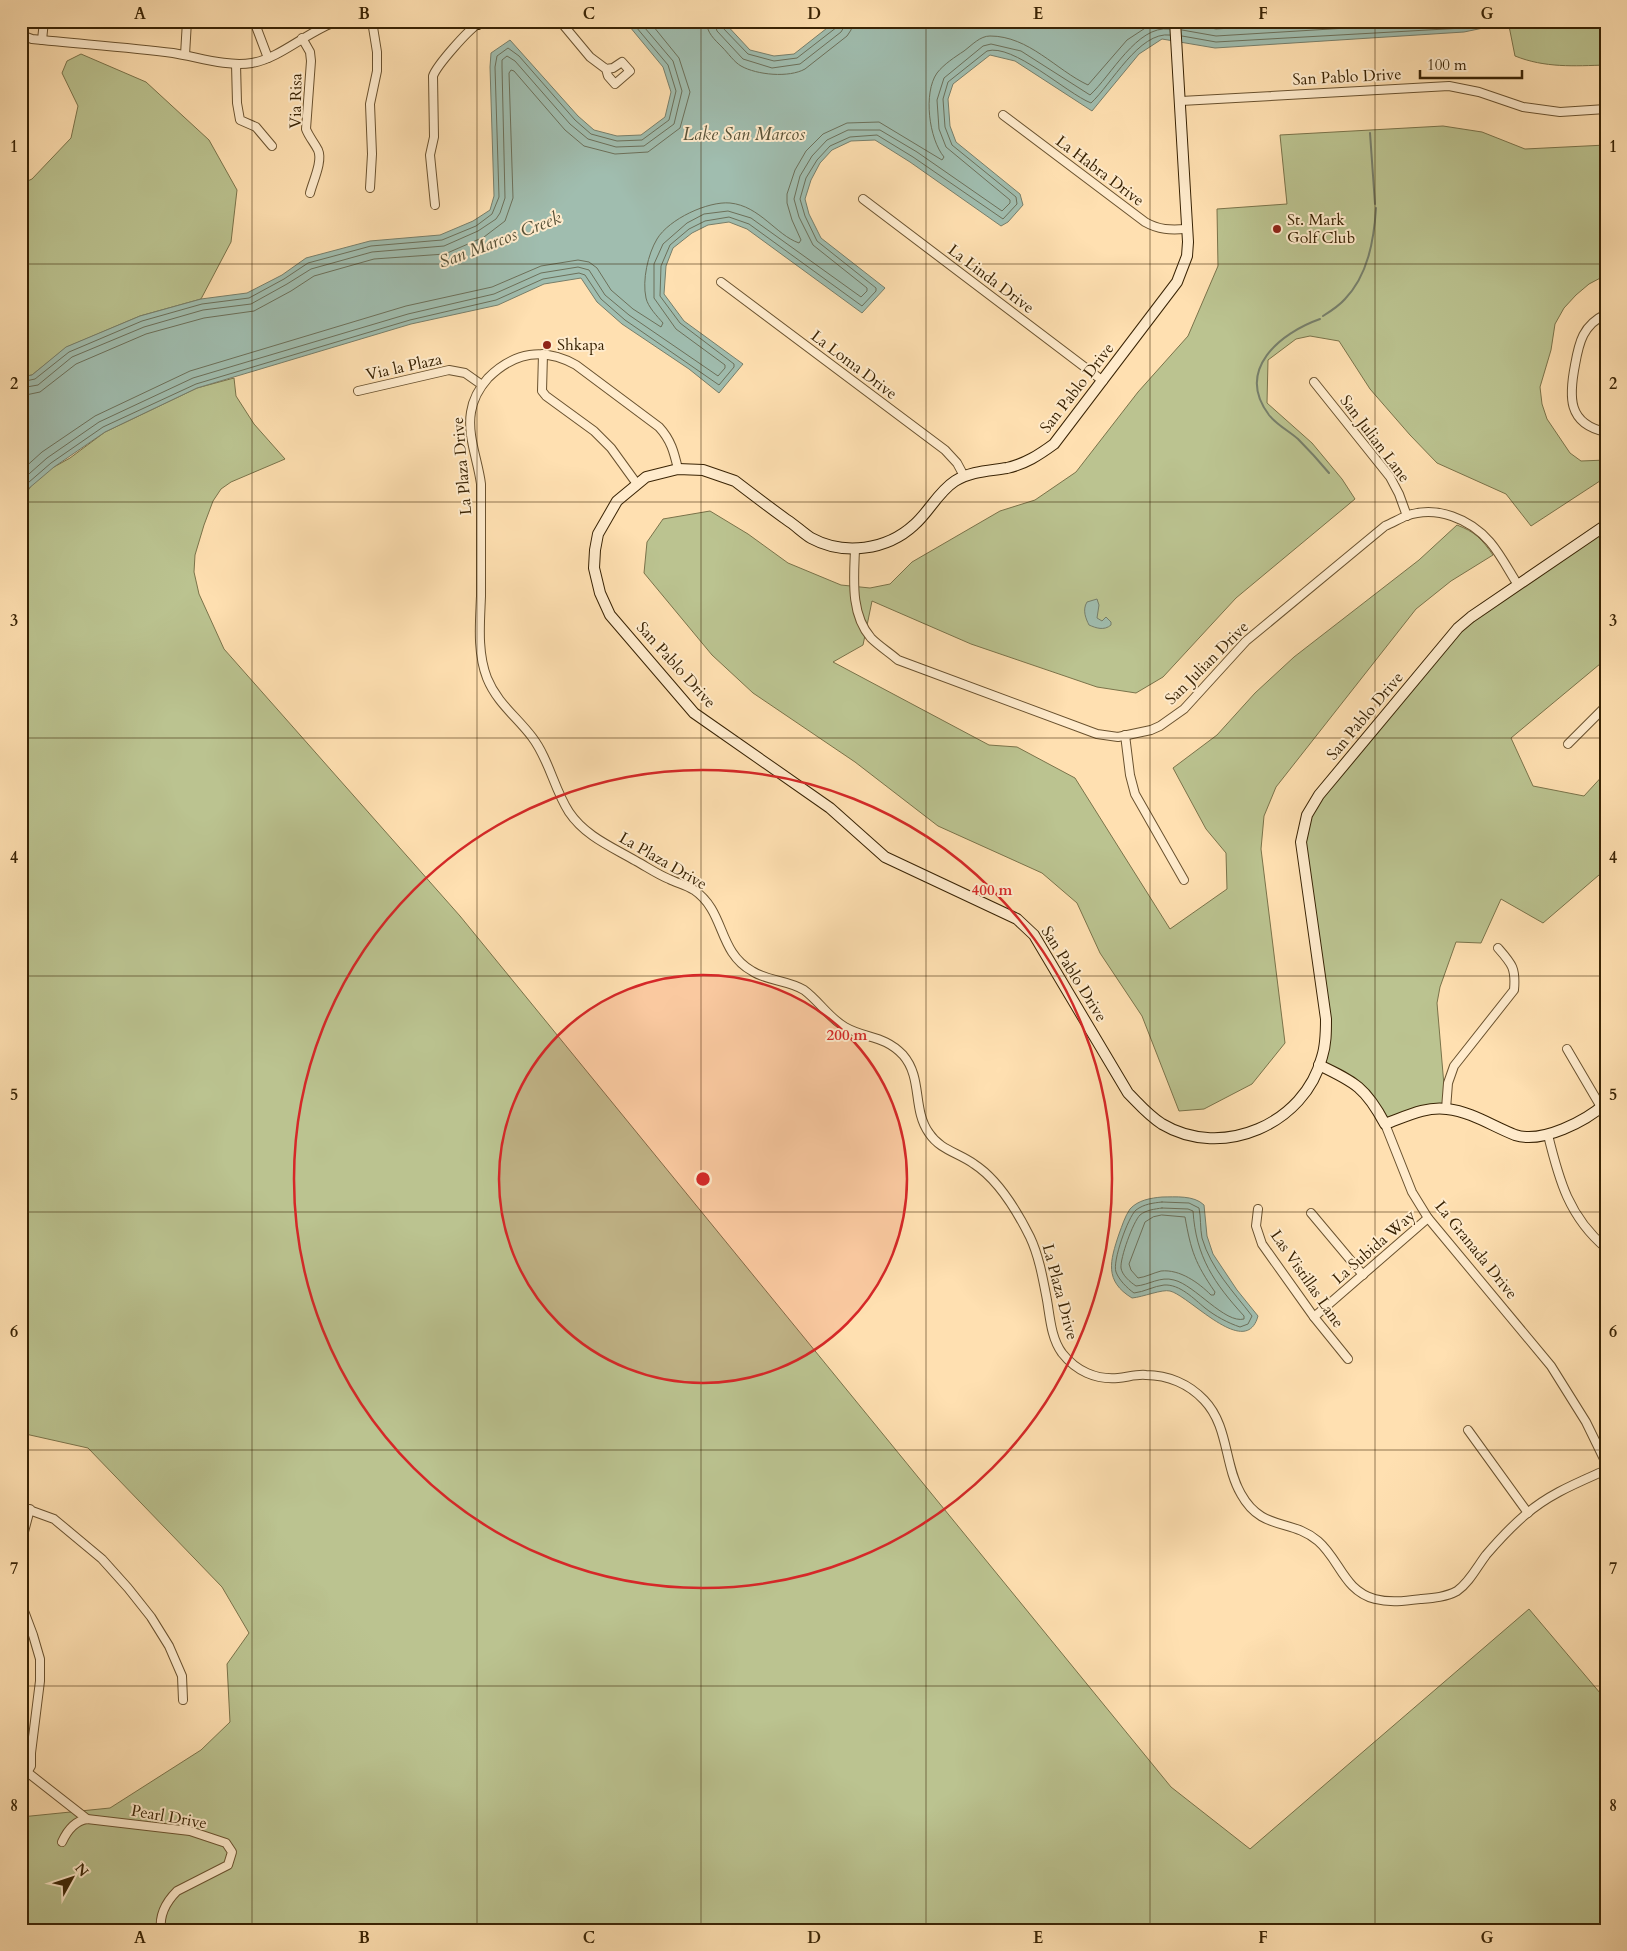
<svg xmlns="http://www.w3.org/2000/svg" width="1627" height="1951" viewBox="0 0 1627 1951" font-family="Cardo,serif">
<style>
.green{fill:#bbc390;stroke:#7a734a}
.water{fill:#a0bdaf;stroke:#777f6b}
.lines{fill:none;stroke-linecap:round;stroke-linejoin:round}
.shore{stroke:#6c705a;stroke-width:1}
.stream{stroke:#777f6b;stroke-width:2}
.street-casing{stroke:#6a522f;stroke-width:10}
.secondary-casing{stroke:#392304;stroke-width:12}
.street{stroke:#ffebcc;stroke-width:8}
.secondary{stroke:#ffebcc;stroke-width:10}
.grid{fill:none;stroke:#392304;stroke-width:1;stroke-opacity:0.55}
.ring{fill:none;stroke:#d62828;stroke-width:2.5}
.poi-dot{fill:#8f2418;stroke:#ffebcc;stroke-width:2}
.labels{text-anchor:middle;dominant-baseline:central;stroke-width:4;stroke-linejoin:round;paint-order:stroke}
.street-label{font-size:16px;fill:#392304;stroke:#ffebcc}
.poi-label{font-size:16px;fill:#392304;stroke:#ffebcc;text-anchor:start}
.water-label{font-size:18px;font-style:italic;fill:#585137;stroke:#ffebcc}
.centre{fill:#d62828;stroke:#ffebcc;stroke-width:2.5}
.ring-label{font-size:15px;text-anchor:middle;font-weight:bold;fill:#d62828;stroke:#ffebcc;stroke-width:4;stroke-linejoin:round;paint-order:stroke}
.neatline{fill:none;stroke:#392304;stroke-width:2}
.grid-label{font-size:16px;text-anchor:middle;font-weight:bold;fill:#392304}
</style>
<rect width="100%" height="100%" fill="#ffe0b1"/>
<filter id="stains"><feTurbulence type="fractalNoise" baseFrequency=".004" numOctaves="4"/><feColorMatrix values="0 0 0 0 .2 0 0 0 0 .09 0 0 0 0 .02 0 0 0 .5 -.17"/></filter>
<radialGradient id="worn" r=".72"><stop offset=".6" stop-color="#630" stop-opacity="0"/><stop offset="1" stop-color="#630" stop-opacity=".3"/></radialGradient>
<g class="green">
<path d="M 1508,21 L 1606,21 L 1606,65 C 1574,66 1545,68 1515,56 Z"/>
<path d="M 81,54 L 146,82 L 209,140 L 237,190 L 231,242 L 201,299 L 140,316 L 67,347 L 32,375 L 21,377 L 21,184 L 32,179 L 71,138 L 78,106 L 62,73 L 67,61 Z"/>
<path d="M 1443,126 L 1482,132 L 1525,149 L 1606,145 L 1606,275 L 1589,284 L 1576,295 L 1564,308 L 1555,324 L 1551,350 L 1540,387 L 1542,404 L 1547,419 L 1570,453 L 1581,461 L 1606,460 L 1606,477 L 1531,526 L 1506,494 L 1437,463 L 1410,435 L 1370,389 L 1339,341 L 1310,336 L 1296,339 L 1268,360 L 1267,403 L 1312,443 L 1342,479 L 1355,499 L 1236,598 L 1163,677 L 1136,693 L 1097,687 L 971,644 L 872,601 L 863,645 L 833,662 L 989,745 L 1017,747 L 1075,778 L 1170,929 L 1227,889 L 1226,853 L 1206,829 L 1173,768 L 1217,735 L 1255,693 L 1294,657 L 1419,560 L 1457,525 C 1475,532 1481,538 1493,555 L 1451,581 L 1416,609 L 1276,787 L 1264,816 L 1261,849 L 1285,1043 L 1252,1084 L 1204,1109 L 1179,1111 L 1142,1016 L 1100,953 L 1077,903 L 1042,873 L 938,826 L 855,762 L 753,693 L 712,655 L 644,573 L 647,542 L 663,519 L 710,511 L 748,534 L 788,563 L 841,585 L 870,588 L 890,584 L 912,562 L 1000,511 L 1035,500 L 1076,472 L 1138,392 L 1188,336 L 1218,266 L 1217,209 L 1287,204 L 1280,135 Z"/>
<path d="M 234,378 L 236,396 L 254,424 L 285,459 L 231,482 L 221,489 L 213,501 L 204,525 L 195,555 L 194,572 L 199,594 L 224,649 L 460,916 L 1171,1787 L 1250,1849 L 1529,1609 L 1606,1700 L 1606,1930 L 21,1930 L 21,1817 L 110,1808 L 201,1750 L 230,1722 L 227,1664 L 249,1633 L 222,1587 L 88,1448 L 21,1433 L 21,501 L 33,483 L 45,472 L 70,458 L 105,432 L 197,388 Z"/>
<path d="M 1606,525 L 1606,659 L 1511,738 L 1533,786 L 1584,796 L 1606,772 L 1606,869 L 1543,923 L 1501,899 L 1481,943 L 1456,942 L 1440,987 L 1437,1003 L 1446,1109 L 1385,1124 L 1378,1110 L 1321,1060 L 1325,1036 L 1302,855 L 1305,820 L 1443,644 Z"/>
</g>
<g class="water">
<path d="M 625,21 L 723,21 L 750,50 L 774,56 L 794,54 L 836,21 L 1497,21 L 1488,27 L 1464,32 L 1215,48 L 1162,39 L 1139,54 L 1092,111 L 1015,61 L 990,55 L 953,84 L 948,99 L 950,126 L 956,142 L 1020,194 L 1023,205 L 1008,222 L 1001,226 L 910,162 L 875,140 L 851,141 L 832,150 L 820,163 L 811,180 L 805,199 L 809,214 L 821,238 L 885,288 L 862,313 L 747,229 L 729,222 L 708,225 L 692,233 L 673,248 L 666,266 L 664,294 L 684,321 L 743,364 L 719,393 L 689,369 L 622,324 L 597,302 L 581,278 L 544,284 L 498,305 L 411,324 L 197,388 L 105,432 L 54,467 L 21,495 L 21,377 L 32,375 L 66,347 L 140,316 L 201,299 L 247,293 L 282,275 L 306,258 L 370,241 L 440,235 L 473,221 L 490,210 L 494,196 L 490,67 L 491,53 L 510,40 L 578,116 L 594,130 L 617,136 L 641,135 L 665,117 L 671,92 L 663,67 Z"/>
<path d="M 1097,599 L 1099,605 L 1097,618 L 1102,621 L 1106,617 L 1111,622 L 1111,625 C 1104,631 1096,628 1089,625 C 1086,619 1082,610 1087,602 Z"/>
<path d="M 1162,1197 C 1175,1197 1194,1195 1204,1205 L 1207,1236 L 1213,1254 L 1237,1290 L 1258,1316 C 1246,1360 1190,1296 1170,1291 C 1162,1289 1143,1297 1132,1298 C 1104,1281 1110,1261 1119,1234 C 1122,1226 1125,1216 1130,1209 C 1138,1200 1151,1198 1162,1197 Z"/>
</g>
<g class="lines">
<g class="shore">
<path d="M 706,21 C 707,33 714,39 722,47 C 728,53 734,62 741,66 C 757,75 789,78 805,69 L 847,36 L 851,30 L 853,21"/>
<path d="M 714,21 L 717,31 L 743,59 L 772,68 L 800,64 L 841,32 L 844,27 L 845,21"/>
<path d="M 720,21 L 722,27 L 748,54 L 774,61 L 797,58 L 837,27 L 839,21"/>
<path d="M 1181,22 L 1216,29 L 1339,21"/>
<path d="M 1182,30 L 1216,36 L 1462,21"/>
<path d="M 1182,36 L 1216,42 L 1463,28 L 1487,21"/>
<path d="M 21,382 L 35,379 L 69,352 L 142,321 L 202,304 L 249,298 L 284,279 L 308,263 L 371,246 L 442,240 L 476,226 L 492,214 L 499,197 L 495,67 L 497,56 L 508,48 L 519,56 L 575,120 L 591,134 L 617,141 L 642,140 L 669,120 L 676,91 L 668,65 L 631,21"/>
<path d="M 21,388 L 38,385 L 72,357 L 144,327 L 203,310 L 251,304 L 287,284 L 311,269 L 372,252 L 444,246 L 478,231 L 496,219 L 500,213 L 505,198 L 502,67 L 502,60 L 507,56 L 515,61 L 570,124 L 588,139 L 616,147 L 644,146 L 674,124 L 682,91 L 673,61 L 639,21"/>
<path d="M 21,396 L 40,392 L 76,364 L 146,334 L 204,318 L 254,311 L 291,291 L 314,276 L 374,259 L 445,254 L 484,237 L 505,221 L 513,198 L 509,73 L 511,70 L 514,71 L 565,130 L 584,146 L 615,154 L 648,152 L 680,128 L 690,92 L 679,58 L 649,21"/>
<path d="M 21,471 L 42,452 L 95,416 L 190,371 L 406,306 L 492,287 L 541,266 L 578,260 L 589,262 L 597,268 L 611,290 L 633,309 L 661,327 L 663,323 C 657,316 648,307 646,298 C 642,280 648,254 657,239 C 669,219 708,201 730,203 C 760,206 776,235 799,243 L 801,240 L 792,220 L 787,203 L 787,194 L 795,170 L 806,151 L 823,134 L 847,123 L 879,122 L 942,160 L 944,157 C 929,139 923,93 937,73 C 944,64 955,57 964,51 C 972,45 980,36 990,36 C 1029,36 1056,70 1088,85 L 1127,40 L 1156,21"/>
<path d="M 21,481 L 47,458 L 99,422 L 193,378 L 408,314 L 494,294 L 541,273 L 578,267 L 589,270 L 605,295 L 629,315 L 718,376 L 725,368 L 725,365 L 676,329 L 654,298 L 654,264 L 663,244 L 687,223 L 704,214 L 728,211 L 751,218 L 861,297 L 867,291 L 867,288 L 813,245 L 799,217 L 794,199 L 800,176 L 812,156 L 827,140 L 848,130 L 880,130 L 917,152 L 1002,211 L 1010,203 L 1010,200 L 946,147 L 939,129 L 937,100 L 944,78 L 983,46 L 991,44 L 1021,51 L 1090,95 C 1111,76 1137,25 1169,29"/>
<path d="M 21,489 L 51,463 L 103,427 L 196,384 L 410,320 L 496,300 L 543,279 L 579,273 L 585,275 L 601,299 L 625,320 L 719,385 L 734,367 L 734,364 L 680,323 L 660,296 L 661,266 L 670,245 L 689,229 L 705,221 L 729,217 L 749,224 L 862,306 L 876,291 L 876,288 L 817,241 L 805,216 L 800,199 L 806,178 L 817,160 L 830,146 L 850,137 L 877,135 L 913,157 L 1003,219 L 1017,204 L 1016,197 L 952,145 L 945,127 L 943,99 L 948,82 L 987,51 C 1013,43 1066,93 1091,103 C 1111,85 1139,31 1170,35"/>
<path d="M 1162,1202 L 1189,1203 L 1199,1208 C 1201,1217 1200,1228 1202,1238 C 1211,1269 1233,1291 1252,1316 L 1248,1324 L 1240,1327 C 1228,1323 1215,1316 1205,1308 C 1194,1299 1180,1284 1164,1285 C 1154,1286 1144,1292 1134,1293 C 1127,1288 1119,1280 1116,1272 C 1112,1262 1128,1217 1136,1210 C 1144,1204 1153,1203 1162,1202 Z"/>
<path d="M 1162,1208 L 1188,1209 L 1193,1211 C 1196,1257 1214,1283 1244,1316 L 1244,1319 C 1225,1324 1195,1285 1174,1280 C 1160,1276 1149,1285 1136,1286 C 1130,1282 1122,1275 1121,1268 C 1120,1258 1133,1222 1140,1215 C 1146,1210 1155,1209 1162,1208 Z"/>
<path d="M 1162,1215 L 1185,1217 C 1191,1251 1195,1263 1215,1292 L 1214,1295 L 1211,1295 C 1199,1283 1180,1269 1161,1271 C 1153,1273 1146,1277 1138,1278 L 1131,1270 L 1129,1264 L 1145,1222 L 1153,1217 Z"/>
</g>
<g class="stream">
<path d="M 1370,133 L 1375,204"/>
<path d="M 1323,316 C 1331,311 1339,306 1345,299 C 1368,275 1374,240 1376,208"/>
<path d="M 1320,319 C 1280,333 1235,370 1269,415 C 1277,425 1289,431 1298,439 C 1309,450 1319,461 1329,473"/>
</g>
<g class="street-casing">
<g id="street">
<path d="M 254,21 L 268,58"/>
<path d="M 560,21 L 590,57 L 606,69 L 608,76 L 615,84 L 630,71 L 622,62 L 613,68 L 606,69"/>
<path d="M 21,35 L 32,39 C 79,44 126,47 173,53 C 198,57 226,67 252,63 C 281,58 309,30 338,21"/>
<path d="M 302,38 L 310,52 L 311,61 L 306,129 C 309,137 314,142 318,150 C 323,161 313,181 310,193"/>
<path d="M 42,40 L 44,21"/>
<path d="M 185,55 L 187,21"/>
<path d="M 236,64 L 237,103 L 240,120 L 256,127 L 272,146"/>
<path d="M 1181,101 L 1449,86 L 1479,92 L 1523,107 L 1560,112 L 1606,109"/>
<path d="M 1003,115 L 1145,222 C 1159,230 1170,230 1186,229"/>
<path d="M 370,188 L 372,154 L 370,104 L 377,71 L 377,52 L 372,21"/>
<path d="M 863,199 L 1103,381"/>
<path d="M 435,205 L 430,155 L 434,137 L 433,76 C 437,65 468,30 478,24 C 481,22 484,22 486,21"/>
<path d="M 721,282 L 945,450 L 957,463 L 964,476"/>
<path d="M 1606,314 C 1583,325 1579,342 1575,365 C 1569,396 1567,424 1606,432"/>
<path d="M 543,354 L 542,391 L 546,396 L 594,431 L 611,448 L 637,484"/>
<path d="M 1314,382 L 1390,477 L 1399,494 L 1407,516"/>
<path d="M 358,391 L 449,370 L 465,373 L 482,385"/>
<path d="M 678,469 C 674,452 671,440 659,427 L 576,365 C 544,347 514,352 488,378 C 480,387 473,399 471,412 C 467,436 478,460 481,484 C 481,521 481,558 481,596 C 480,623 477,652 487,678 C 497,703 517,717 532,737 C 549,759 554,789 569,812 C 585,836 612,847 636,861 C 647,867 657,874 669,879 C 677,883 686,885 694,890 C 726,912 717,951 752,971 C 767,981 788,980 804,990 C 819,1001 829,1018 845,1027 C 866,1039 884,1035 903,1055 C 923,1078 912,1109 929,1133 C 940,1150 959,1153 974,1164 C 999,1180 1017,1211 1030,1237 C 1039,1256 1043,1279 1047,1300 C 1050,1317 1051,1338 1062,1353 C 1076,1371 1096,1380 1118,1378 C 1128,1377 1137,1374 1146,1375 C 1168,1375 1189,1384 1204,1400 C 1229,1426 1224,1465 1241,1494 C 1262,1532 1291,1518 1318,1541 C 1340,1560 1344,1591 1375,1599 C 1390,1603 1405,1601 1421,1599 C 1433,1598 1446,1597 1457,1591 C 1469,1583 1477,1567 1486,1555 C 1498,1541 1511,1527 1525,1515 C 1549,1494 1577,1483 1606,1470"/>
<path d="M 855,549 C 854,578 850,614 871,638 C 879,646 890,653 898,660 L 1097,734 L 1118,737 L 1151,730 L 1160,726 L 1184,709 L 1246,641 L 1385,526 C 1392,523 1399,519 1406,516 C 1437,505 1470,519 1490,542 C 1501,555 1509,571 1518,585"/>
<path d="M 1125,735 L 1130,775 L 1135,794 L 1184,880"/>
<path d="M 1568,744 L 1606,706"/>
<path d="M 1567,1049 L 1601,1107"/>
<path d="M 1446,1109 L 1448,1083 L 1454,1066 L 1514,990 C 1516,968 1512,964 1498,948"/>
<path d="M 1385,1124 L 1412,1192 L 1428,1218 L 1551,1366 L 1586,1422 L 1606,1463"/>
<path d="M 1548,1135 C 1559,1180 1569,1217 1606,1248"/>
<path d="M 1258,1209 L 1256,1226 L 1262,1244 L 1314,1317 L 1348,1359"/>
<path d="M 1311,1213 L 1363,1275"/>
<path d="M 1314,1317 L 1428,1218"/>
<path d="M 1468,1430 L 1528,1513"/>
<path d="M 21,1507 L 54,1519 L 102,1559 L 128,1588 L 151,1617 L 169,1646 L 182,1676 L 183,1700"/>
<path d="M 21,1543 L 30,1509"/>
<path d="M 21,1603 L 33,1635 L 40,1659 L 40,1681 L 31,1753 L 31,1766 L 25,1776 L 21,1776"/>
<path d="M 27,1772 L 87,1819"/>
<path d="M 62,1842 C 67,1831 74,1821 87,1819 L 190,1831 L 226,1843 L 232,1852 L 228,1865 L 177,1891 C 166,1902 159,1914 161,1930"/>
</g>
</g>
<g class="secondary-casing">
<g id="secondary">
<path d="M 477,21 L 478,24"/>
<path d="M 1175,21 L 1188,242 L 1187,256 L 1177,282 L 1054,444 C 1039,455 1025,464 1007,468 C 989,471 971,471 955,481 C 938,492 929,512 914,525 C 887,550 844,556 811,538 C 803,533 795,525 787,520 C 769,507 752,494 735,481 L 703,470 L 678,469 L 646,477 L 617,501 L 598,534 L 595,550 L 594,568 L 600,593 L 610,615 L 694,713 L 830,808 L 885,857 L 1017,919 L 1034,935 L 1128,1093 C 1139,1104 1148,1115 1162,1124 C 1222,1160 1305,1124 1322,1057 C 1326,1045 1326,1032 1326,1019 L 1301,842 L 1307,815 L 1319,795 L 1458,628 L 1471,617 L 1606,525"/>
<path d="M 1319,1065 C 1355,1082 1366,1088 1385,1124 C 1405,1117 1425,1106 1447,1109 C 1472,1112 1492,1126 1515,1135 C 1542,1144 1586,1121 1606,1103"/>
</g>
</g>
<use href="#street" class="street"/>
<use href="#secondary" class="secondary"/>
</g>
<path class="grid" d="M 252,21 L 252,1930M 477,21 L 477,1930M 701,21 L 701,1930M 926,21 L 926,1930M 1150,21 L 1150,1930M 1375,21 L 1375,1930M 21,264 L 1606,264M 21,502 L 1606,502M 21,738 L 1606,738M 21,976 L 1606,976M 21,1212 L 1606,1212M 21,1450 L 1606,1450M 21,1686 L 1606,1686"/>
<circle cx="703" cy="1179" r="204" fill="#d62828" fill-opacity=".12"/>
<g class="ring">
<circle cx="703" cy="1179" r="204"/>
<circle cx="703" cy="1179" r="409"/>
</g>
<g class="poi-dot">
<circle cx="1277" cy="229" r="5"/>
<circle cx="547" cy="345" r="5"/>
</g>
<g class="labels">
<g class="street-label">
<text transform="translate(1347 77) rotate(-3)">San Pablo Drive</text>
<text transform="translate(296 101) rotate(-89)">Via Risa</text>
<text transform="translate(1100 171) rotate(37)">La Habra Drive</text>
<text transform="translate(991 279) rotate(37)">La Linda Drive</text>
<text transform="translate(854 365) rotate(37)">La Loma Drive</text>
<text transform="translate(404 367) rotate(-12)">Via la Plaza</text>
<text transform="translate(1077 388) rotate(-52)">San Pablo Drive</text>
<text transform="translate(1375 439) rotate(53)">San Julian Lane</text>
<text transform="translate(462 466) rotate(-95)">La Plaza Drive</text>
<text transform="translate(1207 663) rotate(-45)">San Julian Drive</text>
<text transform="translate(676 665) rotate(48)">San Pablo Drive</text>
<text transform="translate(1365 716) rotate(-50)">San Pablo Drive</text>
<text transform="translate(663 861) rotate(30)">La Plaza Drive</text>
<text transform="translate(1074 974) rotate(58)">San Pablo Drive</text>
<text transform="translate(1374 1247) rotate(-41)">La Subida Way</text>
<text transform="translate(1476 1250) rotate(51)">La Granada Drive</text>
<text transform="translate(1307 1279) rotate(55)">Las Vistillas Lane</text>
<text transform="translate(1060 1292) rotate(75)">La Plaza Drive</text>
<text transform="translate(169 1817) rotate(10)">Pearl Drive</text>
</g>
<g class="poi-label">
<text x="1287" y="220">St. Mark<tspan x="1287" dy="18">Golf Club</tspan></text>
<text x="557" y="345">Shkapa</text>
</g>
<g class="water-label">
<text x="744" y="134">Lake San Marcos</text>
<text transform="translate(500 240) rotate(-21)">San Marcos Creek</text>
</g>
</g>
<circle cx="703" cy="1179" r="8" class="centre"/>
<g class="ring-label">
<text x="992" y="895">400 m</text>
<text x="847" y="1040">200 m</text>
</g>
<rect width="1627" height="1951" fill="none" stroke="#ffe0b1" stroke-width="55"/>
<g transform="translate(72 1878) rotate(50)" stroke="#ffebcc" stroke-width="4" paint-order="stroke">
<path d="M0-4L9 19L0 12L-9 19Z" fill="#392304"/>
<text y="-8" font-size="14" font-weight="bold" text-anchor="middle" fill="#392304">N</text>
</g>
<path d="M1420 70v8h102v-8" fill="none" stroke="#392304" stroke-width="2.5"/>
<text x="1427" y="70" font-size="15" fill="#392304" stroke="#ffebcc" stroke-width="4" paint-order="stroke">100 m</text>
<rect x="28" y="28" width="1572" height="1896" class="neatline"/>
<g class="grid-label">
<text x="140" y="19">A</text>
<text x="364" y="19">B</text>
<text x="589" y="19">C</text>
<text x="814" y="19">D</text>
<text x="1038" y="19">E</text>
<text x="1263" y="19">F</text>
<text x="1487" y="19">G</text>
<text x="14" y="152">1</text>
<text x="1613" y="152">1</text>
<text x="14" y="389">2</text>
<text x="1613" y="389">2</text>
<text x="14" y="626">3</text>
<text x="1613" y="626">3</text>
<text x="14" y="863">4</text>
<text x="1613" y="863">4</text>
<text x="14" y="1100">5</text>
<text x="1613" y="1100">5</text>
<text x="14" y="1337">6</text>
<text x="1613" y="1337">6</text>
<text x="14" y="1574">7</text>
<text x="1613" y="1574">7</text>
<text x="14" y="1811">8</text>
<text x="1613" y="1811">8</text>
<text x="140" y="1943">A</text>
<text x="364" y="1943">B</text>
<text x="589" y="1943">C</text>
<text x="814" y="1943">D</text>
<text x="1038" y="1943">E</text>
<text x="1263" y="1943">F</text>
<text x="1487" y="1943">G</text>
</g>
<rect width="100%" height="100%" filter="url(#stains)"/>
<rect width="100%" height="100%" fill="url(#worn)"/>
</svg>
